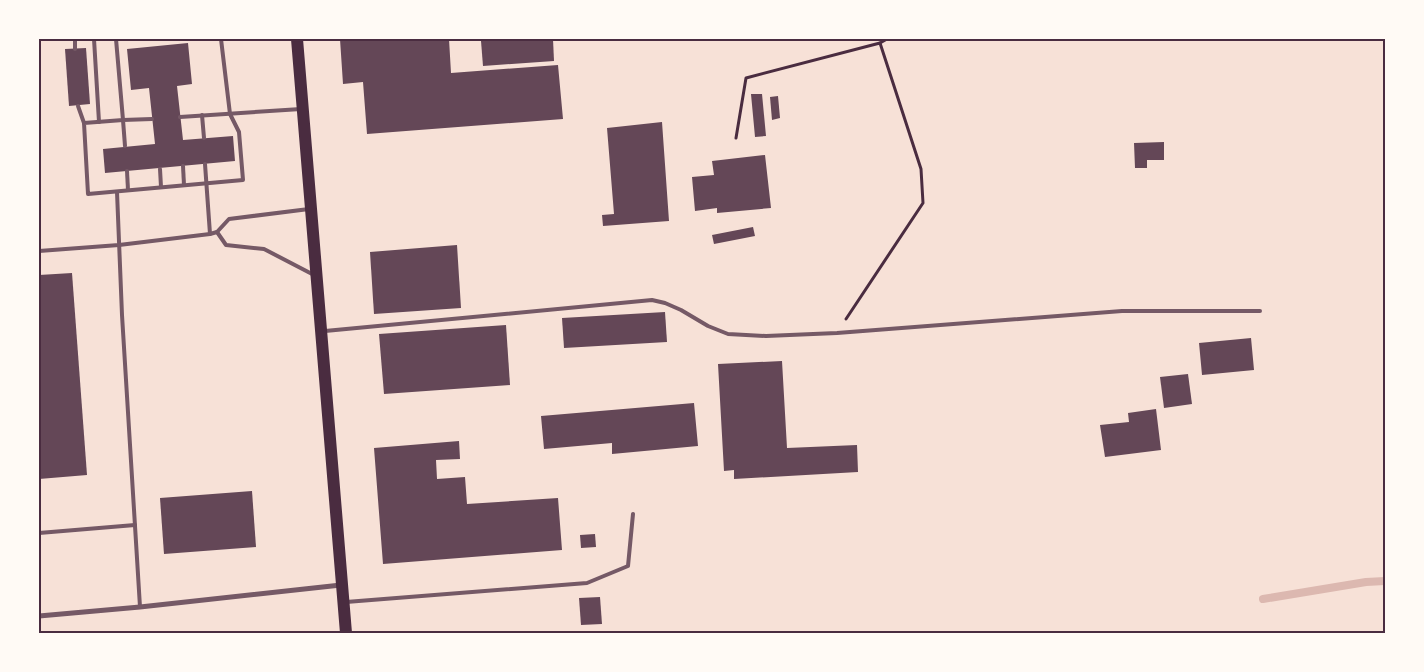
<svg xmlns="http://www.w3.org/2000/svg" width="1424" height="672" viewBox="0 0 1424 672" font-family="Poppins,sans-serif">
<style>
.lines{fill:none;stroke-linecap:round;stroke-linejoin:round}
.stream{stroke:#dcb8b0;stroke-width:8}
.building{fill:#644757}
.path{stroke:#4a2c40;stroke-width:3}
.service{stroke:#755966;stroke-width:4}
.minor{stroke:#755966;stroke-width:5}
.primary{stroke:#4a2c40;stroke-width:12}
.neatline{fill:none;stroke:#4a2c40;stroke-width:2}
</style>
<rect width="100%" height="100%" fill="#f7e1d7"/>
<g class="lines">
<path class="stream" d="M 1263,599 L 1366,582 L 1385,581"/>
</g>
<g class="building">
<path d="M 340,39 L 449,39 L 451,73 L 558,65 L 563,119 L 367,134 L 363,82 L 343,84 Z"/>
<path d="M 508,39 L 553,39 L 554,61 L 483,66 L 481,41 Z"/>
<path d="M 188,43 L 192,84 L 177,86 L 183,140 L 233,136 L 235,161 L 105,173 L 103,149 L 155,144 L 149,88 L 131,90 L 127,49 Z"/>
<path d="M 86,48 L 90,104 L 69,106 L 65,49 Z"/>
<path d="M 751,94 L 762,94 L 766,136 L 755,137 Z"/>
<path d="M 778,96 L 780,118 L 772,120 L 770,97 Z"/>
<path d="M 662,122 L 669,221 L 603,226 L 602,215 L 614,214 L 607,128 Z"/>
<path d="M 1164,142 L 1164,160 L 1147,160 L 1147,168 L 1135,168 L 1134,143 Z"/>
<path d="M 765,155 L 771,208 L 717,213 L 717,208 L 695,211 L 692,177 L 714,175 L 712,161 Z"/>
<path d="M 753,227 L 755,236 L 714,244 L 712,235 Z"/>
<path d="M 457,245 L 461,308 L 374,314 L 370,252 Z"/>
<path d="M 72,273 L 87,475 L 39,479 L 39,275 Z"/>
<path d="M 665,312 L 667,342 L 564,348 L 562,318 Z"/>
<path d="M 506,325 L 510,385 L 384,394 L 379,334 Z"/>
<path d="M 1251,338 L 1254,370 L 1202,375 L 1199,343 Z"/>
<path d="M 782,361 L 787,448 L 857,445 L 858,472 L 734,479 L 734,470 L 724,471 L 718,364 Z"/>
<path d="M 1188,374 L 1192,404 L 1164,408 L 1160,377 Z"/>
<path d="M 694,403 L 698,446 L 612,454 L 612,443 L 544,449 L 541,416 Z"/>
<path d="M 1156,409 L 1161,450 L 1105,457 L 1100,425 L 1129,422 L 1128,413 Z"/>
<path d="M 459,441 L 460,459 L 436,460 L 437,479 L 465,477 L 467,504 L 558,498 L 562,550 L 383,564 L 374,448 Z"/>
<path d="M 252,491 L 256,547 L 164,554 L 160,498 Z"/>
<path d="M 595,534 L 596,547 L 581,548 L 580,535 Z"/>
<path d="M 600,597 L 602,624 L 581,625 L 579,598 Z"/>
</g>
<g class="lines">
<g class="path">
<path d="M 880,43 L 887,39"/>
<path d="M 736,138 L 746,78 L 880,43 L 921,169 L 923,203 L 846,319"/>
</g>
<g class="service">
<path d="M 75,39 L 75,49"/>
<path d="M 94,39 L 99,122"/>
<path d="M 116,39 L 123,120 L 84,123 L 88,194 L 243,180 L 239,132 L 230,114 L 221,39"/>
<path d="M 78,106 L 84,123"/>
<path d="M 202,115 L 204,138"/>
<path d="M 180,117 L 301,109"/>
<path d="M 125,146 L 123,120 L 152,119"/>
<path d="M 205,164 L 210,234"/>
<path d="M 183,166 L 184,185"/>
<path d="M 160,169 L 161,187"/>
<path d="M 127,171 L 128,190"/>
<path d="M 117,192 L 122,315 L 140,607"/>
<path d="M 217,232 L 226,245 L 264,249 L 314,275"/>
<path d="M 39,251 L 119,245 L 210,234 L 217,232 L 229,219 L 309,209"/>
<path d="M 325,331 L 652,300 L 665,303 L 681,310 L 708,326 L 728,334 L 766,336 L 837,333 L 1122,311 L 1260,311"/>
<path d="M 39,533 L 135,525"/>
<path d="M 346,602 L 587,583 L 628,566 L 633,514"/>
</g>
<path class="minor" d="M 39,616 L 140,607 L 341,585"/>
<path class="primary" d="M 297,39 L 346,633"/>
</g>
<rect width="1424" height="672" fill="none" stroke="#fffaf5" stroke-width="80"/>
<rect x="40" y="40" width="1344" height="592" class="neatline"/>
</svg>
